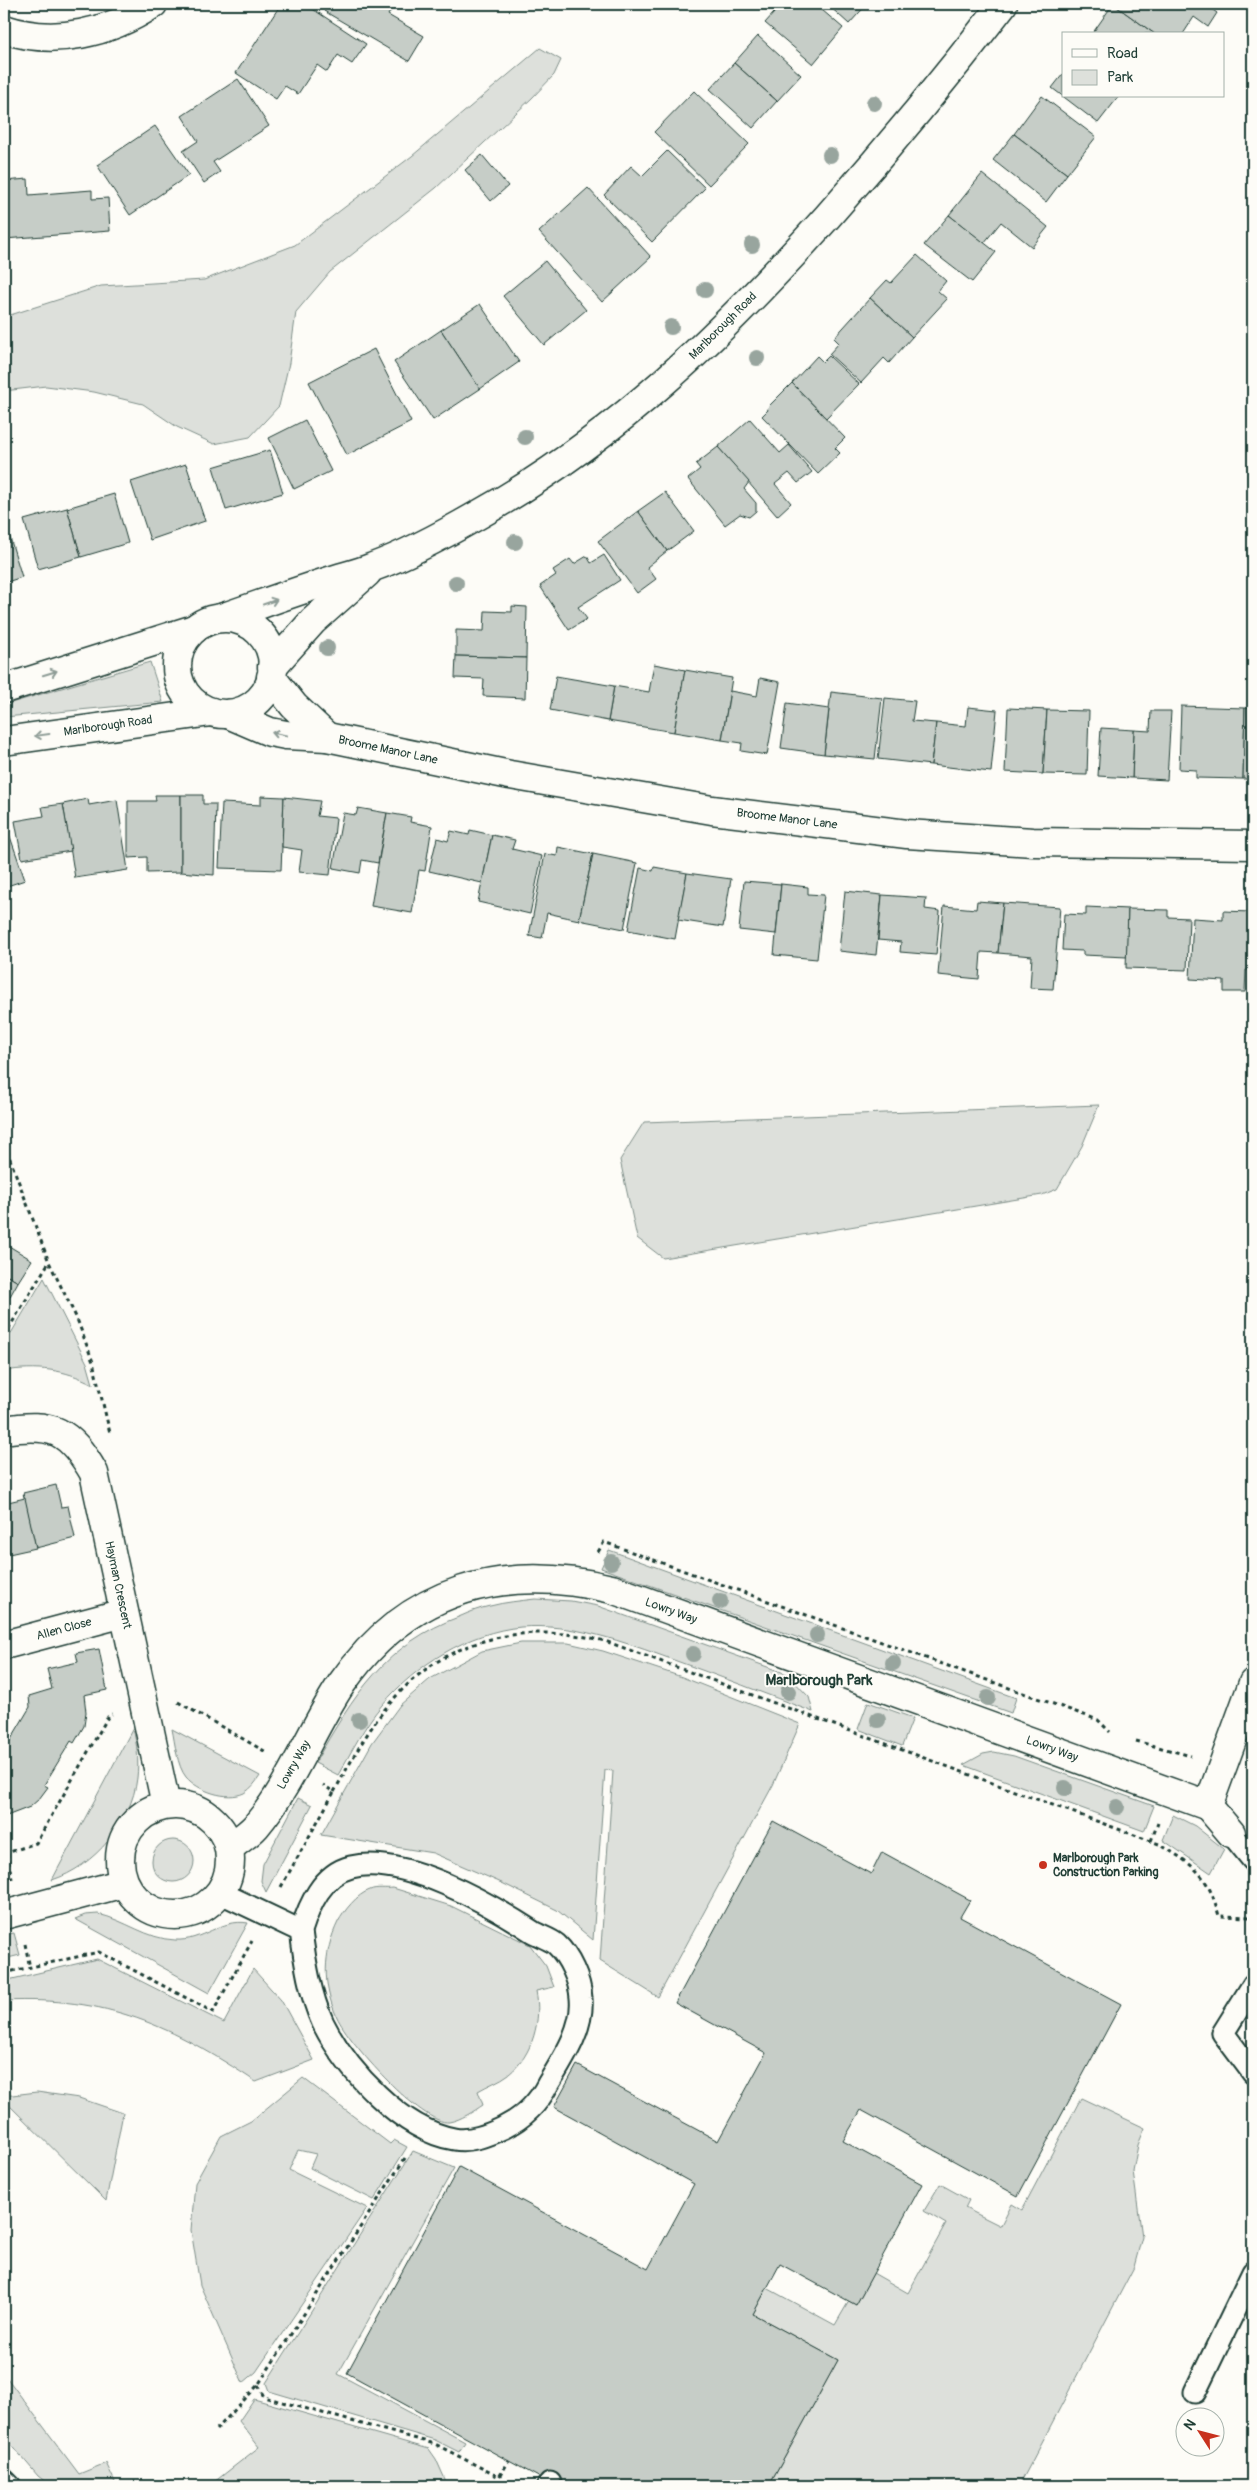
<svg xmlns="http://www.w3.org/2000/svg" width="1257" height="2490" viewBox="0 0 1257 2490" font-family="Pangolin,sans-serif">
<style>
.green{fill:#dde0db;stroke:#7e8e88}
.building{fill:#c6cdc7;stroke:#1f3d34}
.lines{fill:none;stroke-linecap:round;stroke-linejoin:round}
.service-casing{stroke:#1f3d34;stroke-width:25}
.minor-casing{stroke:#1f3d34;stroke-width:31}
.tertiary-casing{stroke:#1f3d34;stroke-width:31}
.secondary-casing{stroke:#1f3d34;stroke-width:31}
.path{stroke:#1f3d34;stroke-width:3;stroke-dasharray:4 4;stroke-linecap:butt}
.service{stroke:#fdfcf7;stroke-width:21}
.minor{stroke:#fdfcf7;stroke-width:28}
.tertiary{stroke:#fdfcf7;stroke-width:28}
.secondary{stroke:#fdfcf7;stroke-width:28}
.tree{fill:#98a59e}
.oneway{stroke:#8e9c96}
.poi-dot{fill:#c8321e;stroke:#fdfcf7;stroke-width:2}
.labels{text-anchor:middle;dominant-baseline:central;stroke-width:4;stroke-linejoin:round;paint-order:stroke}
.street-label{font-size:12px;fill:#1f3d34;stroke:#fdfcf7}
.poi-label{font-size:12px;font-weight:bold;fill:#1f3d34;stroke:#fdfcf7;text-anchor:start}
.quarter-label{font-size:15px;font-weight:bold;fill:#1f3d34;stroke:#fdfcf7}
</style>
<rect width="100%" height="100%" fill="#fdfcf7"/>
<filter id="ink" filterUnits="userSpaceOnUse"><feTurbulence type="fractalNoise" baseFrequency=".02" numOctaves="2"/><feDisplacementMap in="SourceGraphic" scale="10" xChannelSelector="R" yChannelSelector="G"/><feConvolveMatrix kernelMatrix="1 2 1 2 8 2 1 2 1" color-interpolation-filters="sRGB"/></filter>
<g filter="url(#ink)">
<g class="green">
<path d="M 540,48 L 561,60 L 554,75 L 532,98 L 436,188 L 330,272 L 296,312 L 289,363 L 279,406 L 250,437 L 214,444 L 177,427 L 143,404 L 94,392 L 46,386 L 4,391 L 4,317 L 101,286 L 204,280 L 295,245 L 412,156 Z"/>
<path d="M 150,662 L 163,702 L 5,717 L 4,705 Z"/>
<path d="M 1099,1105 L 1082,1146 L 1057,1189 L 1042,1195 L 663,1258 L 637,1238 L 620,1160 L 644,1122 Z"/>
<path d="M 44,1278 L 87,1363 L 93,1384 C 64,1369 37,1366 4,1371 L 4,1345 Z"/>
<path d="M 609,1550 L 1016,1698 L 1011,1713 L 601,1568 Z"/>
<path d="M 535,1599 L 571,1601 L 598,1606 L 787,1674 L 809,1697 L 813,1712 C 766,1694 719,1676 671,1659 C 624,1642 573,1623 521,1627 C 468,1632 416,1665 382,1705 C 364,1726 352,1751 338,1775 L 315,1763 C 353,1696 386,1643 461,1616 C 470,1612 480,1608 490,1606 C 505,1602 520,1601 535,1599 Z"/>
<path d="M 521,1643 L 568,1643 L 603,1651 L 682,1677 L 800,1724 L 773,1785 L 658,1997 L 600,1961 L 613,1771 L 605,1770 L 593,1940 L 557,1910 L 504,1884 L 433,1853 L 321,1835 L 372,1743 L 400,1705 L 430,1679 L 482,1651 Z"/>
<path d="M 868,1702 L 913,1718 L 902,1746 L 858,1729 Z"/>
<path d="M 133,1728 C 137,1745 139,1760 137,1778 C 132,1822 94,1867 52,1880 Z"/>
<path d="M 172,1729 L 260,1776 C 256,1782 251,1789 244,1793 C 227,1801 198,1791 186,1777 C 177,1766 175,1743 172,1729 Z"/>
<path d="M 994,1752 L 1014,1756 L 1154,1806 L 1144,1831 L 963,1765 L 983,1754 Z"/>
<path d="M 298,1798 L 312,1805 L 266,1892 L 261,1881 L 263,1864 Z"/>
<path d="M 1173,1815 L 1195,1826 L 1224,1849 L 1211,1873 L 1163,1840 Z"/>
<circle cx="173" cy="1861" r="21"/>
<path d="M 393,1888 L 451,1906 L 530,1945 L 546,1966 L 554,1987 L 536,1991 C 542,2019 533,2055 509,2074 C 500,2081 488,2085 478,2091 L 483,2105 C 474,2111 461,2120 449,2122 C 422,2125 348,2042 337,2017 C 322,1985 323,1953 338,1922 C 344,1911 357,1894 370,1890 C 376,1887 386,1889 393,1888 Z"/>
<path d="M 98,1914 C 125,1920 147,1939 175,1940 C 202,1942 221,1918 248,1923 L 209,1993 L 75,1919 L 85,1915 Z"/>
<path d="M 14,1933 L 20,1955 L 4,1959 L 4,1935 Z"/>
<path d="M 97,1959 L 224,2023 L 253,1969 L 281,2000 L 314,2060 L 256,2082 C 171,2025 107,1996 4,2001 L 4,1981 Z"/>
<path d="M 303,2078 L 390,2144 L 394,2140 L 407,2147 L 374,2200 L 310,2168 L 316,2154 L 298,2150 L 289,2170 L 367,2208 L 256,2372 L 243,2383 L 200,2285 L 191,2230 L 195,2183 L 221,2136 L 251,2121 Z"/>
<path d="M 37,2092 L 79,2098 L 123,2113 L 106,2201 L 4,2100 L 4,2096 Z"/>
<path d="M 1081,2098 L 1145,2128 L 1138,2145 L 1133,2171 L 1142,2237 L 1134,2267 L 1019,2486 L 910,2486 C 900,2482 888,2481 878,2486 L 769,2486 L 838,2360 L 753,2314 L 767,2288 L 835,2325 L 849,2301 L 856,2305 L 873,2273 L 908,2293 L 946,2224 L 924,2211 L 940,2184 L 969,2200 L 965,2208 L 1001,2226 L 1012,2204 L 1022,2210 Z"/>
<path d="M 413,2151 L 454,2168 L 338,2374 L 465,2442 L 459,2452 L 435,2440 L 269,2391 L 266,2383 Z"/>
<path d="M 4,2374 L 79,2474 L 106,2463 L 115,2482 L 109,2486 L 51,2486 L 38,2476 L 4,2436 Z"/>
<path d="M 254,2399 L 429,2449 L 436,2459 L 448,2486 L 209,2486 L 259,2447 L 239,2421 Z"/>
</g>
<g class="building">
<path d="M 281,4 L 305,4 L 366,44 L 352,64 L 338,55 L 327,72 L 317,65 L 298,94 L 285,86 L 276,99 L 236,73 Z"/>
<path d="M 329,4 L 395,4 L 388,15 L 424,36 L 409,61 L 324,11 Z"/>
<path d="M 782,4 L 815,4 L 843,28 L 813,64 L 765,23 Z"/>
<path d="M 827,4 L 867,4 L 849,24 Z"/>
<path d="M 1113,4 L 1155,34 L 1092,34 Z"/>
<path d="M 1113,4 L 1205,4 L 1217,13 L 1208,27 L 1194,17 L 1183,34 L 1155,34 Z"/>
<path d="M 758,36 L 801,75 L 777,101 L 734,63 Z"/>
<path d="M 734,63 L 777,101 L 753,128 L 710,89 Z"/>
<path d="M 1063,74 L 1063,96 L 1119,96 L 1098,123 L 1052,88 Z"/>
<path d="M 238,79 L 269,126 L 213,162 L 220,172 L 204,183 L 183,151 L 198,141 L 182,116 Z"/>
<path d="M 694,91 L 749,144 L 709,185 L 654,132 Z"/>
<path d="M 1042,96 L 1096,137 L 1067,174 L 1014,134 Z"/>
<path d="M 155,126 L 189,175 L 130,215 L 97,165 Z"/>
<path d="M 1014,134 L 1067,174 L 1046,202 L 993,160 Z"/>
<path d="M 667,151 L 705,188 L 652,242 L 604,195 L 631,166 L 642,176 Z"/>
<path d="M 482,155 L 508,186 L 491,201 L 465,170 Z"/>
<path d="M 982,174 L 1048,227 L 1032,247 L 1001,222 L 984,243 L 949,215 Z"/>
<path d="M 28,179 L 29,195 L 92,190 L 92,199 L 108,198 L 110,231 L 4,239 L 4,181 Z"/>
<path d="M 588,188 L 651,257 L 602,302 L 539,232 Z"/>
<path d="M 949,215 L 996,252 L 972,282 L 924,245 Z"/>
<path d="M 917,255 L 946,281 L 938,291 L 947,299 L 912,337 L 870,298 L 887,280 L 891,283 Z"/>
<path d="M 545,261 L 586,310 L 544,345 L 503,296 Z"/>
<path d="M 870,298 L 912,337 L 889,363 L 884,358 L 861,383 L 829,354 L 839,343 L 834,338 Z"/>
<path d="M 480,304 L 519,362 L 480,389 L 441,330 Z"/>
<path d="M 441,330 L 480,389 L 433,420 L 394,362 Z"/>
<path d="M 374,349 L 411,422 L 347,455 L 309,382 Z"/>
<path d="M 817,356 L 823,362 L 829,356 L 859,384 L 826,418 L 792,383 Z"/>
<path d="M 792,383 L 845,438 L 835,448 L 840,453 L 818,474 L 762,416 L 768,410 L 767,408 Z"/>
<path d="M 750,419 L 780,453 L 789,445 L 812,472 L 798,483 L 789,473 L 775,484 L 791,503 L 777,516 L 718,447 Z"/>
<path d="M 305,420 L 331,471 L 294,489 L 269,438 Z"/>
<path d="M 718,447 L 749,482 L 744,489 L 756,503 L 756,511 L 749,517 L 740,514 L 725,525 L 688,479 L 700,469 L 696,464 Z"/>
<path d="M 270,450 L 283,493 L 226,510 L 213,467 Z"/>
<path d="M 186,464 L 205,521 L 150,540 L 131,482 Z"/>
<path d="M 665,492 L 694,531 L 667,551 L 638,511 Z"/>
<path d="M 114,494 L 128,543 L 81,557 L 67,508 Z"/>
<path d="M 67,508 L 81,557 L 38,569 L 24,520 Z"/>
<path d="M 638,511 L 667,551 L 647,567 L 656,579 L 637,593 L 598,541 Z"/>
<path d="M 4,518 L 22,577 L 4,583 Z"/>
<path d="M 604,555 L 620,580 L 578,607 L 587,619 L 569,630 L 540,586 L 556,575 L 553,570 L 570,559 L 574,564 L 587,556 L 591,563 Z"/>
<path d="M 512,606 L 527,607 L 526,658 L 456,656 L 456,630 L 484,631 L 485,611 L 512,612 Z"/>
<path d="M 456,656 L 526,658 L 525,698 L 483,696 L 484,679 L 455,678 Z"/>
<path d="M 654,664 L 685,670 L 674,732 L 608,721 L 614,686 L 649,692 Z"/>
<path d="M 685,670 L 732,678 L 722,740 L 674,732 Z"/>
<path d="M 556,676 L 614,686 L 608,721 L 550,710 Z"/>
<path d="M 760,678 L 780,682 L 767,755 L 741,751 L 742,743 L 722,740 L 730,691 L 757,696 Z"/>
<path d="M 831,692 L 882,698 L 875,759 L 824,754 Z"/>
<path d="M 885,698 L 915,701 L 912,721 L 936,723 L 931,765 L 878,759 Z"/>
<path d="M 787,703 L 829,709 L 824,754 L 781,748 Z"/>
<path d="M 1181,706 L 1245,708 L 1243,779 L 1196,778 L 1196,770 L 1179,769 Z"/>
<path d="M 968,707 L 997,710 L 991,772 L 931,765 L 936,723 L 966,726 Z"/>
<path d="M 1008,708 L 1047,710 L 1043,774 L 1005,772 Z"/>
<path d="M 1245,708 L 1253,709 L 1253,779 L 1243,779 Z"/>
<path d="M 1047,710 L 1089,711 L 1087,775 L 1043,774 Z"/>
<path d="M 1151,711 L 1171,711 L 1167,780 L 1132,778 L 1134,730 L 1150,731 Z"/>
<path d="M 1101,728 L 1134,730 L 1132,778 L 1098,776 Z"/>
<path d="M 155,795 L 181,795 L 181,872 L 147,873 L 147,857 L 128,858 L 128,801 L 156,801 Z"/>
<path d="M 181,795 L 203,795 L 203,804 L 216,804 L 214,875 L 181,872 Z"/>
<path d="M 261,796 L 284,797 L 281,870 L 219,868 L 222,803 L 261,805 Z"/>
<path d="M 284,797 L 320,801 L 317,816 L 336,818 L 330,875 L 299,872 L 302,850 L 282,847 Z"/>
<path d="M 88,799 L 89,805 L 117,800 L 128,870 L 75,878 L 63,804 Z"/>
<path d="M 63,804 L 71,851 L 22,859 L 15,821 L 44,816 L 42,807 Z"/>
<path d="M 358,808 L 387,813 L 378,863 L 362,860 L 360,873 L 333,868 L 343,813 L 356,815 Z"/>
<path d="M 387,813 L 411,817 L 410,822 L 432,826 L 425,871 L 419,870 L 412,913 L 371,906 Z"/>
<path d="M 5,822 L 25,880 L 4,887 L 4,823 Z"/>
<path d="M 470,830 L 492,835 L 482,883 L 429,871 L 437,838 L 448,841 L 451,831 L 469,835 Z"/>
<path d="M 492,835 L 515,840 L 512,849 L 542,856 L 530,914 L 478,902 Z"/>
<path d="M 558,847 L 593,854 L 579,920 L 547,913 L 542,938 L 529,936 L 545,854 L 557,856 Z"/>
<path d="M 593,854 L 637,863 L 624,929 L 579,920 Z"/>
<path d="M 654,867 L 687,873 L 675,939 L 628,930 L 640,868 L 653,871 Z"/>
<path d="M 687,873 L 731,879 L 723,927 L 678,920 Z"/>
<path d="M 744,881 L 781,884 L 776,934 L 739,930 Z"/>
<path d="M 781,884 L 808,887 L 808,894 L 824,895 L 817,959 L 774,955 Z"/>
<path d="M 845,891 L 882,895 L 876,955 L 839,951 Z"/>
<path d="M 882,895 L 926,898 L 925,909 L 940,911 L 936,955 L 900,952 L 901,942 L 878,940 Z"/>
<path d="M 977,901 L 1003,903 L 998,953 L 981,952 L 979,979 L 938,975 L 944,906 L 976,909 Z"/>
<path d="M 1003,903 L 1060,907 L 1053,989 L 1030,988 L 1032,956 L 998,953 Z"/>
<path d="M 1086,907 L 1128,909 L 1127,957 L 1083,955 L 1083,951 L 1062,950 L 1064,914 L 1086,915 Z"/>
<path d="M 1128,909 L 1168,910 L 1168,917 L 1189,918 L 1187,970 L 1126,968 Z"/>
<path d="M 1223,911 L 1251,912 L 1253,960 L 1252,970 L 1246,970 L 1245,992 L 1224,992 L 1224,981 L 1190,979 L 1193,918 L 1223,920 Z"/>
<path d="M 4,1243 L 32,1260 L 18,1282 L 4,1274 Z"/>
<path d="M 4,1274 L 18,1282 L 4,1307 Z"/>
<path d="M 56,1485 L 61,1507 L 68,1506 L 75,1538 L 36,1548 L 23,1493 Z"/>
<path d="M 25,1498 L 36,1548 L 9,1554 L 4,1532 L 4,1503 Z"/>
<path d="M 4,1532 L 9,1554 L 4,1556 Z"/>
<path d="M 99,1649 L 107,1690 L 84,1695 L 86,1712 L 84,1726 L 74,1743 L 71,1741 L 44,1785 L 48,1787 L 39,1799 L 30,1807 L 4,1817 L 4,1751 L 30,1707 L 29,1696 L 52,1689 L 47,1669 L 78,1662 L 76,1653 Z"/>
<path d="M 773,1821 L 871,1874 L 882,1852 L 970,1900 L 960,1917 L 1121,2004 L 1018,2196 L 861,2110 L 843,2141 L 922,2184 L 856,2305 L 780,2264 L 753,2314 L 838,2360 L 769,2486 L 555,2486 L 347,2373 L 459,2167 L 648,2269 L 694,2184 L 554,2107 L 577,2065 L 718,2141 L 766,2053 L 675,2003 Z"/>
</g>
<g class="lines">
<g class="service-casing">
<g id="service">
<path d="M 1231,1833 L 1253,1860"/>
<path d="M 221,1893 L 301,1931 C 309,1906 322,1874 351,1867 C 404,1854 490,1904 533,1932 C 540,1936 550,1939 556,1944 C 569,1956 580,1980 581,1998 C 584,2028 563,2059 548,2084 C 538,2104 523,2118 503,2128 C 488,2135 471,2142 454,2139 C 401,2130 346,2069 323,2023 C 310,1995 305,1962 301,1931"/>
<path d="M 1253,1985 L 1223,2033 L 1253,2073"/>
<path d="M 1195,2392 L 1253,2272"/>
<path d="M 4,2480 L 10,2486"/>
<path d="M 548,2486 L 550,2483"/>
</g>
</g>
<g class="minor-casing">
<g id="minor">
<path d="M 271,677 L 294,706 L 327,737"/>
<path d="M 228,714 L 270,732 L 286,735 L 327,737 L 510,775 L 712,810 L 907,834 L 1033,842 L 1253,845"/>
<path d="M 4,1430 C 53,1422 69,1430 94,1473 L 166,1805"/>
<path d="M 4,1645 L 124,1613"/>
<circle cx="175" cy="1860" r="55"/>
<path d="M 1208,1806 L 1253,1683"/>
<path d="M 1208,1806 L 1231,1833"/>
<path d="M 230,1847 C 238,1841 249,1834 256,1826 C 292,1784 311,1729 342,1683 C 408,1588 503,1563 612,1589 L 1208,1806"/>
<path d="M 4,1915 L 124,1883"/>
</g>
</g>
<g class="tertiary-casing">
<path id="tertiary" d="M 4,29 C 54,46 110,33 153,4"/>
</g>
<g class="secondary-casing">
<g id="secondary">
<path d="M 224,617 C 259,605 294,592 329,581 C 344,576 359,573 373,567 C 409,554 445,534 478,515 C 616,438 724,332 828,216 C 889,147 947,77 1003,4"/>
<circle cx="225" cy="666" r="48"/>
<path d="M 272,667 L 313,621 L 367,573"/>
<path d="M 4,689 L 194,629"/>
<path d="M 4,741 L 211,712"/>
</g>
</g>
<g class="path">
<path d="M 4,1143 L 49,1262 L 77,1319 L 93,1362 L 110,1433"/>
<path d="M 4,1336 L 49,1262"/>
<path d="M 598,1552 L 604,1542 L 1098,1720 L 1110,1732"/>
<path d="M 178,1702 L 266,1752"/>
<path d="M 1136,1741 L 1191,1756"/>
<path d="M 334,1792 C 354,1756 374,1717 404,1688 C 458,1634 533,1623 605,1641 L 1159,1844 C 1195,1866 1208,1874 1219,1916 L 1253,1917"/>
<path d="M 1151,1841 L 1158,1823"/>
<path d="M 7,1853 L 12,1879"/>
<path d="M 4,1854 L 36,1843 L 109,1715 L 112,1714"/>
<path d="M 281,1887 L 334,1792 L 323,1785"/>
<path d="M 25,1944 L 30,1968"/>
<path d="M 4,1973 L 99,1952 L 213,2012 L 252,1941"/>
<path d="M 258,2385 L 264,2397 L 435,2444 L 499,2477 L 509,2461"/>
<path d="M 216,2430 L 258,2385 L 407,2155"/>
</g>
<use href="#service" class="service"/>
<use href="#minor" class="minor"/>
<use href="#tertiary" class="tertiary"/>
<use href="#secondary" class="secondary"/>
</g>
<g class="tree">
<circle cx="874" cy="103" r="8"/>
<circle cx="830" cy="155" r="8"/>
<circle cx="752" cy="245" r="8"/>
<circle cx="705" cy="290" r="8"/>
<circle cx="671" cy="327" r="8"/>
<circle cx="757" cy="358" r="8"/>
<circle cx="525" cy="437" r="8"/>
<circle cx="515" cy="542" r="8"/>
<circle cx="456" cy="583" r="8"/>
<circle cx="327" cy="648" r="8"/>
<circle cx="611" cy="1562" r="8"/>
<circle cx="720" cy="1601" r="8"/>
<circle cx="817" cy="1635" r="8"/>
<circle cx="693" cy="1654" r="8"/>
<circle cx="893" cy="1663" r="8"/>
<circle cx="788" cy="1692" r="8"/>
<circle cx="988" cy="1698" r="8"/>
<circle cx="359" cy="1720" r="8"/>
<circle cx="878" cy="1720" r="8"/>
<circle cx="1065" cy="1788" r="8"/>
<circle cx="1117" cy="1807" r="8"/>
</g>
<defs><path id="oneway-shaft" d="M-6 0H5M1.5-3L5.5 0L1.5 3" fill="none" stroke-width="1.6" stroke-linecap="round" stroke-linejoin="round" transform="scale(1.25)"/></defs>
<g class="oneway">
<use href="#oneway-shaft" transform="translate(270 602) rotate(-19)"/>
<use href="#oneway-shaft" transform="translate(50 673) rotate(-17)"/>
<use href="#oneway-shaft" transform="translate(279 734) rotate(-168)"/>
<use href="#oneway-shaft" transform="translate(42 735) rotate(172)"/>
</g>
</g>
<circle class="poi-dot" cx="1043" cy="1865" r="5"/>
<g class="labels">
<g class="street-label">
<text transform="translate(723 326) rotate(-45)">Marlborough Road</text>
<text transform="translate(108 726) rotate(-8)">Marlborough Road</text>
<text transform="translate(388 750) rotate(12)">Broome Manor Lane</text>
<text transform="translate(787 819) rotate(7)">Broome Manor Lane</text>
<text transform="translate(118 1585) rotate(78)">Hayman Crescent</text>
<text transform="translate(671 1611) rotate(20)">Lowry Way</text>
<text transform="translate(64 1629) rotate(-15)">Allen Close</text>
<text transform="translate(1052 1749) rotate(20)">Lowry Way</text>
<text transform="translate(294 1765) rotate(-60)">Lowry Way</text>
</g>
<g class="poi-label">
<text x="1053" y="1858">Marlborough Park<tspan x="1053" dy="14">Construction Parking</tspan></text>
</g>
<g class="quarter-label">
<text x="819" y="1680">Marlborough Park</text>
</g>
</g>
<rect width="1257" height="2490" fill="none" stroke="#fdfcf7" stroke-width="20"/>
<rect x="10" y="10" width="1237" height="2470" fill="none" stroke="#1f3d34" stroke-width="2" filter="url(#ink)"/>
<rect x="1062" y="32" width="162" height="65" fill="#fdfcf7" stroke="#a4b0a9"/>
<rect x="1072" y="49" width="25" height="8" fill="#fdfcf7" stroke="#a4b0a9"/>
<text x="1107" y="58" font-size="15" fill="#1f3d34">Road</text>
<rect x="1072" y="70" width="25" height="15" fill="#dde0db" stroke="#a4b0a9"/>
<text x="1107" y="82" font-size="15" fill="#1f3d34">Park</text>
<g transform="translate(1200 2432) rotate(306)"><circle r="24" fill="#fdfcf7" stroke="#a4b0a9"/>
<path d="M0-4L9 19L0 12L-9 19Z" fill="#c8321e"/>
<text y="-8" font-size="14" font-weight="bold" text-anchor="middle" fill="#1f3d34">N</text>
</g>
</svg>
